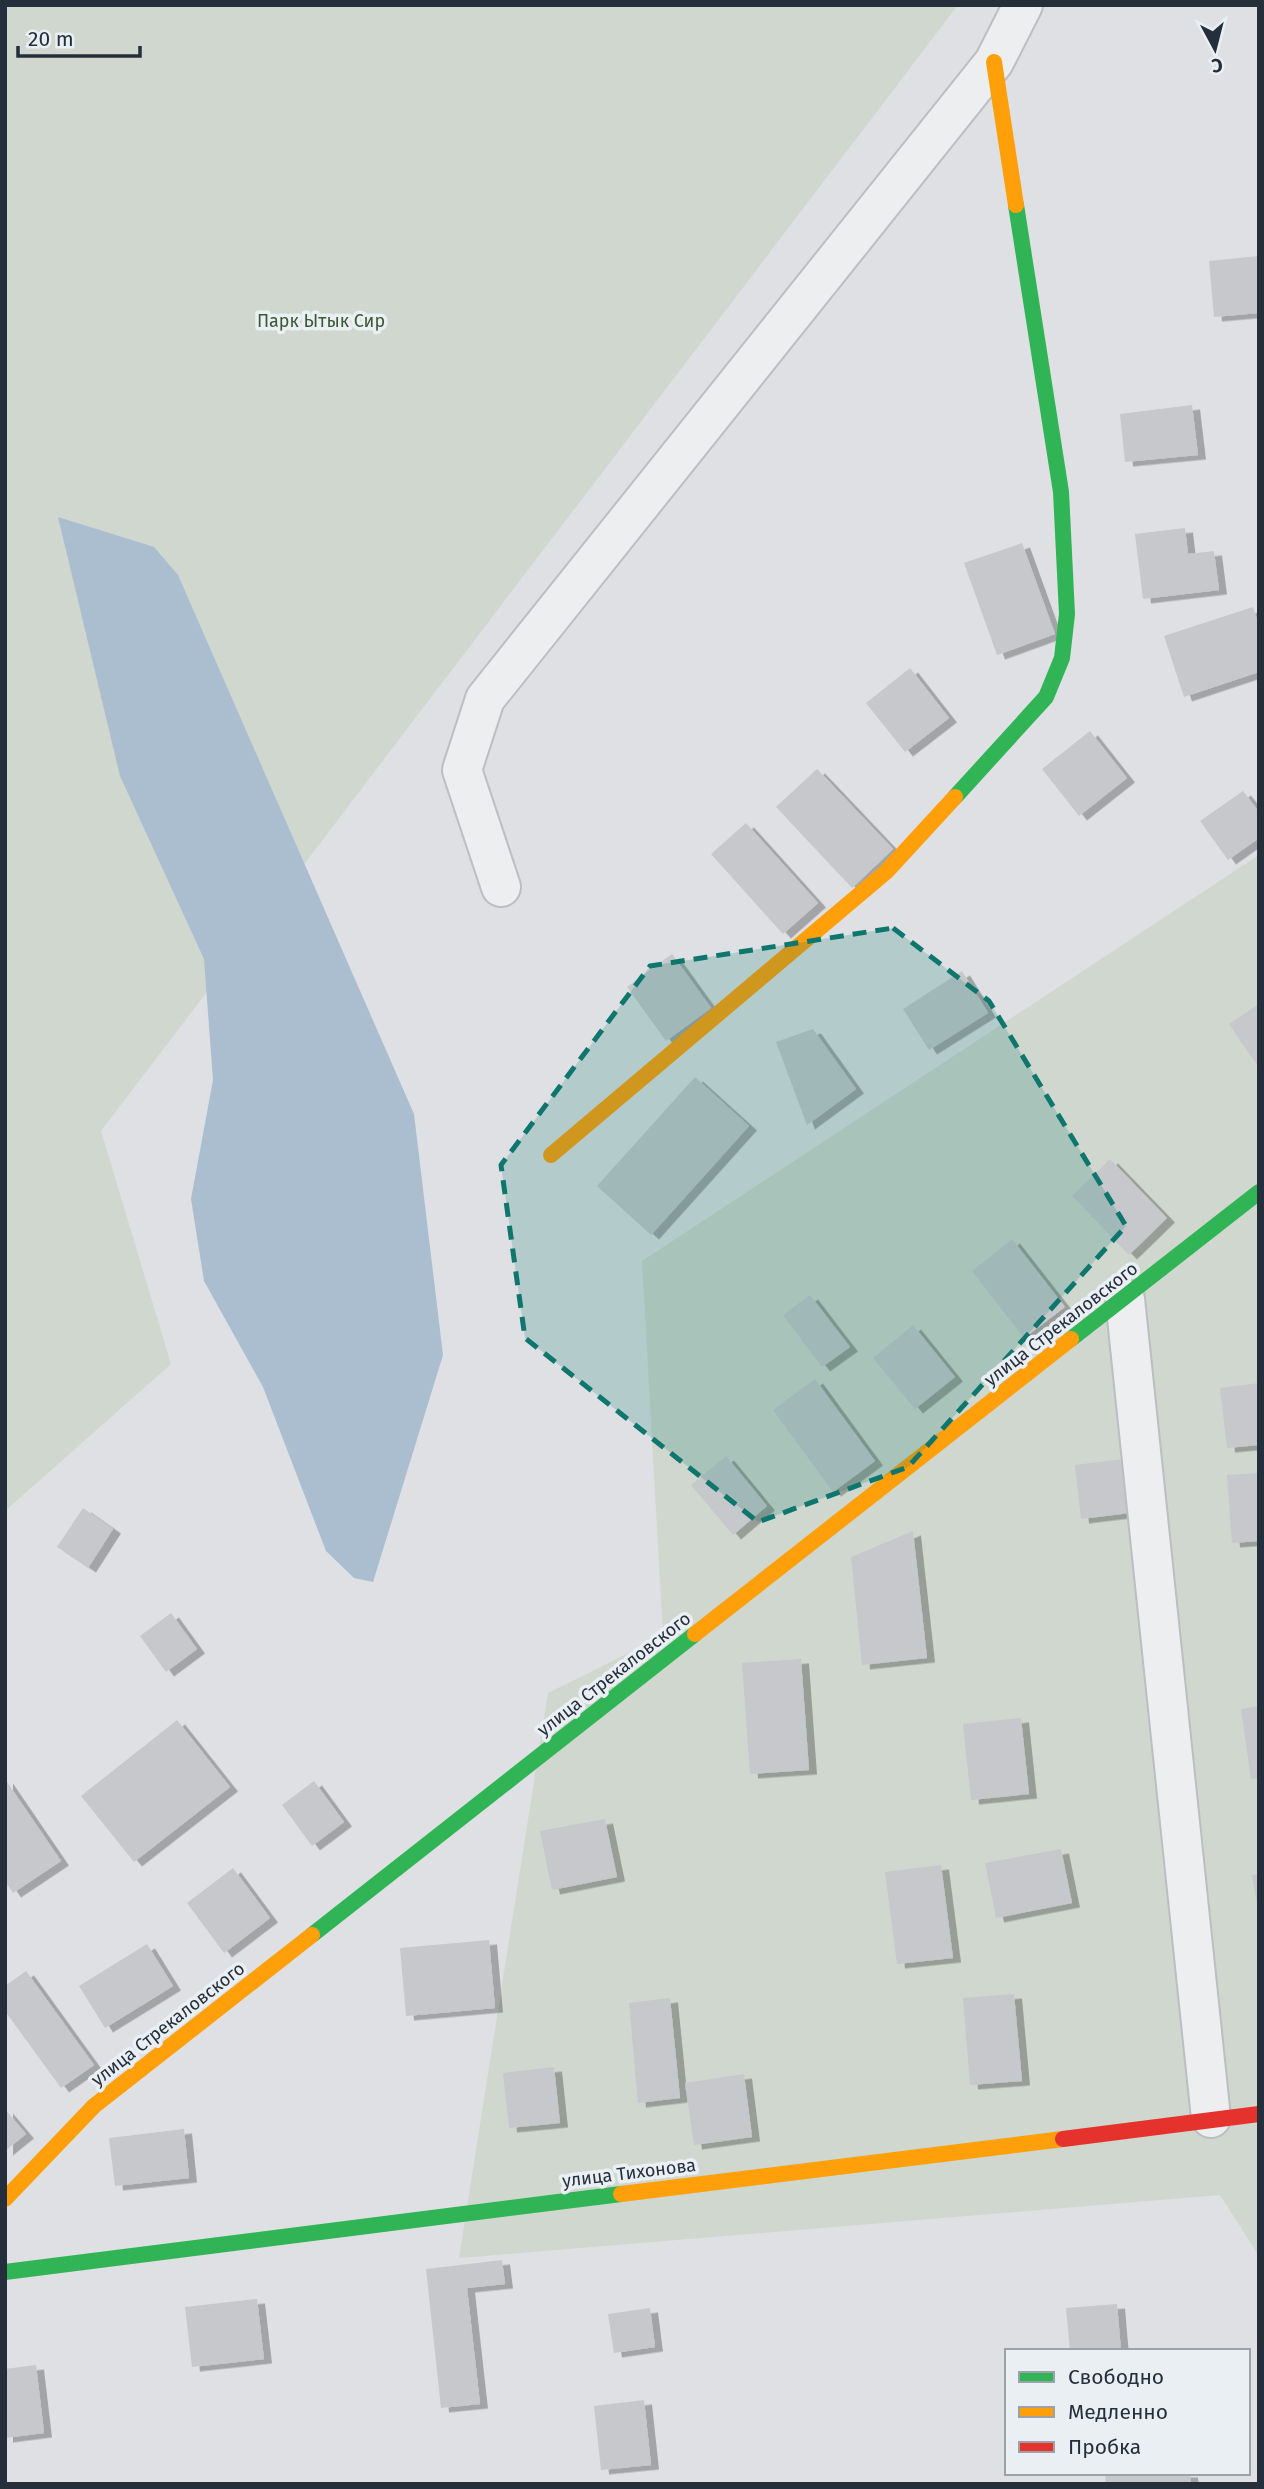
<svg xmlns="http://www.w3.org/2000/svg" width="1264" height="2489" viewBox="0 0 1264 2489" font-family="'Fira Sans',sans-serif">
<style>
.green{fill:#cfd7ce}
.water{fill:#aabed0}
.building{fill:#c6c8cb;filter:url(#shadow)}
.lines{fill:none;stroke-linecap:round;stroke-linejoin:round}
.street-casing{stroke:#bcbec1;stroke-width:42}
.street{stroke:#edeef0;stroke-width:38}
.fast{stroke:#30b455;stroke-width:16}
.slow{stroke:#ff9f0a;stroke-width:16}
.jam{stroke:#e5322d;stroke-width:16}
.marked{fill:#0f766e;fill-opacity:0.2;stroke:#0f766e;stroke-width:5;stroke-dasharray:14 9;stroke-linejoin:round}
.labels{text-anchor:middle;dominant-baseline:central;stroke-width:7;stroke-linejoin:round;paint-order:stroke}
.park-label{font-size:18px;fill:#3b5832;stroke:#eaeff4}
.street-label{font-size:18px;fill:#252f3c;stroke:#eaeff4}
</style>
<defs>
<filter id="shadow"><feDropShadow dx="8" dy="4.5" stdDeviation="0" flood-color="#0004"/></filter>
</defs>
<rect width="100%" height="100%" fill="#dee0e3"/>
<g class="green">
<path d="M 5,5 L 958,5 L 101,1131 L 171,1364 L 5,1511 Z"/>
<path d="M 1259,855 L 1259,2256 L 1220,2195 L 459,2258 L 548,1693 L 663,1636 L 642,1261 Z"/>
</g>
<path class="water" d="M 58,517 L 154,547 L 178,575 L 414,1114 L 443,1355 L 373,1582 L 354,1578 L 326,1551 L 263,1387 L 204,1281 L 191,1199 L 213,1080 L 204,959 L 120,776 Z"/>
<g class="building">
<path d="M 1259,256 L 1259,313 L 1214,317 L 1209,261 Z"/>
<path d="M 1192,405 L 1198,455 L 1125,462 L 1120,414 Z"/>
<path d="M 1185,528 L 1188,554 L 1214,551 L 1219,590 L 1143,599 L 1135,534 Z"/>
<path d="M 1022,543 L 1055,634 L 997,655 L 964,563 Z"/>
<path d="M 1253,607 L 1259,626 L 1259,672 L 1184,697 L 1164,636 Z"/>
<path d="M 910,668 L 949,718 L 905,752 L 866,703 Z"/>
<path d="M 1090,731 L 1127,778 L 1079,816 L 1042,769 Z"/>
<path d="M 817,769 L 893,849 L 852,888 L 776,807 Z"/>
<path d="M 1243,791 L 1259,812 L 1259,838 L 1228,860 L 1200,821 Z"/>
<path d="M 746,823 L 818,903 L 783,934 L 711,854 Z"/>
<path d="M 672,954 L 711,1008 L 666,1041 L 627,987 Z"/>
<path d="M 962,971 L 988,1013 L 929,1050 L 903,1009 Z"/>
<path d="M 1259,1004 L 1259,1068 L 1229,1024 Z"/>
<path d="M 813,1029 L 856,1089 L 807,1125 L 776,1042 Z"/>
<path d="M 695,1077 L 749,1126 L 651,1235 L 597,1186 Z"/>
<path d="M 1110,1159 L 1167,1218 L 1129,1255 L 1072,1196 Z"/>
<path d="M 1012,1239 L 1065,1307 L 1024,1338 L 972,1271 Z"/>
<path d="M 810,1295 L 850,1347 L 822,1367 L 783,1315 Z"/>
<path d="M 913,1325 L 955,1377 L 915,1409 L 873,1358 Z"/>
<path d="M 815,1379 L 875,1461 L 833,1492 L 773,1410 Z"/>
<path d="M 1259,1383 L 1259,1445 L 1227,1448 L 1220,1388 Z"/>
<path d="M 726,1456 L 767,1506 L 733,1535 L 691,1485 Z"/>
<path d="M 1124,1459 L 1130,1513 L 1081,1519 L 1075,1465 Z"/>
<path d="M 1259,1473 L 1259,1541 L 1232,1543 L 1227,1475 Z"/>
<path d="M 83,1508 L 113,1529 L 88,1568 L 57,1547 Z"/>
<path d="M 913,1531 L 927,1658 L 862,1665 L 851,1557 Z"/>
<path d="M 171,1613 L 197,1649 L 166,1672 L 140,1636 Z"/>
<path d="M 801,1659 L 809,1770 L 750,1774 L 742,1663 Z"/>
<path d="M 1259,1706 L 1259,1778 L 1251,1779 L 1241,1709 Z"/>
<path d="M 1021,1718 L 1029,1794 L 971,1800 L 963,1724 Z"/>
<path d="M 177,1720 L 230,1787 L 134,1862 L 81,1796 Z"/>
<path d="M 5,1779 L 61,1861 L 13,1893 L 5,1881 Z"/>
<path d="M 314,1781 L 344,1822 L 312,1846 L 282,1805 Z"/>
<path d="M 605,1819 L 617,1877 L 552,1890 L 540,1831 Z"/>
<path d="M 1061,1849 L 1072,1903 L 996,1918 L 985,1863 Z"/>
<path d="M 941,1865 L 953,1958 L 897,1964 L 885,1872 Z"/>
<path d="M 233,1868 L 270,1918 L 224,1953 L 187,1903 Z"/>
<path d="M 1259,1874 L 1259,1905 L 1257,1905 L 1252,1875 Z"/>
<path d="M 489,1940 L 495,2008 L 406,2016 L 400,1948 Z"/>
<path d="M 147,1944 L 173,1986 L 105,2028 L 79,1986 Z"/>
<path d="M 26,1971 L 94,2065 L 61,2088 L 5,2011 L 5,1986 Z"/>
<path d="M 1014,1994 L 1022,2081 L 970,2085 L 963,1998 Z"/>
<path d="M 670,1998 L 680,2098 L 638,2103 L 629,2003 Z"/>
<path d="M 554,2067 L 560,2123 L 509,2128 L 503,2073 Z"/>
<path d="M 744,2074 L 752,2137 L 694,2145 L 685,2083 Z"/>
<path d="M 5,2109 L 26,2134 L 5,2151 Z"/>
<path d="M 184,2129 L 189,2178 L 115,2186 L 109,2138 Z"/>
<path d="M 502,2260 L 505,2284 L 467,2288 L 480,2404 L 441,2408 L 426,2269 Z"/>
<path d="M 257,2299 L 264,2359 L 192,2367 L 185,2307 Z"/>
<path d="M 1117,2304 L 1121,2351 L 1070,2351 L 1066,2308 Z"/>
<path d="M 650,2308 L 655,2347 L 614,2353 L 608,2314 Z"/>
<path d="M 36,2365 L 44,2433 L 5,2438 L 5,2369 Z"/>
<path d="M 644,2400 L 651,2465 L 601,2470 L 594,2406 Z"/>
<path d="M 1105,2473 L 1190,2473 L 1191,2484 L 1106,2484 Z"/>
</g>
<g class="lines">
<g class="street-casing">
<g id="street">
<path d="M 501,887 L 462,770 L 485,699 L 994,62 L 1023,5"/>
<path d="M 1125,1299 L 1211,2118"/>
</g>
</g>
<use href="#street" class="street"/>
<g class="fast">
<path d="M 955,797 L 1046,697 L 1062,658 L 1067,614 L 1061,492 L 1016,205"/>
<path d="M 1071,1339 L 1259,1192"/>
<path d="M 312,1935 L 695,1634"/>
<path d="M 5,2272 L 621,2194"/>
</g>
<g class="slow">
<path d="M 994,62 L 1016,205"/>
<path d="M 551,1155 L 886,872 L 955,797"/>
<path d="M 695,1634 L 1071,1339"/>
<path d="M 621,2194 L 1063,2139"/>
<path d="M 5,2199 L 94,2106 L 312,1935"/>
</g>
<path class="jam" d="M 1063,2139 L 1259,2114"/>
</g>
<path class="marked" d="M 893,928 L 989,1001 L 1126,1226 L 908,1467 L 758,1522 L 525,1338 L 501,1165 L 650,966 Z"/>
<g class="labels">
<g class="park-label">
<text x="321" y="321">Парк Ытык Сир</text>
</g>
<g class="street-label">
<text transform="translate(1061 1324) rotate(-38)">улица Стрекаловского</text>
<text transform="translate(614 1674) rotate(-38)">улица Стрекаловского</text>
<text transform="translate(168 2024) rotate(-38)">улица Стрекаловского</text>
<text transform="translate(629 2173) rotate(-7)">улица Тихонова</text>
</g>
</g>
<rect width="1264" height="2489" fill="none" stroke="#252f3c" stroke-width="14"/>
<rect x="1005" y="2349" width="245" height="126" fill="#eaeff4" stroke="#9ba2aa" stroke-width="2"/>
<rect x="1019" y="2372" width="35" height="10" fill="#30b455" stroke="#9ba2aa" stroke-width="2"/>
<text x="1068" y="2384" font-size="21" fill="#252f3c">Свободно</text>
<rect x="1019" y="2407" width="35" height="10" fill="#ff9f0a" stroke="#9ba2aa" stroke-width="2"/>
<text x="1068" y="2419" font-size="21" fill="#252f3c">Медленно</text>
<rect x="1019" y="2442" width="35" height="10" fill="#e5322d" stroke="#9ba2aa" stroke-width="2"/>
<text x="1068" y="2454" font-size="21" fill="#252f3c">Пробка</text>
<g transform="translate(1215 49) rotate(173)" stroke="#eaeff4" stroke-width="5" paint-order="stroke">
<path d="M0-5L12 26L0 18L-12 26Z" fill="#252f3c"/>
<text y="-10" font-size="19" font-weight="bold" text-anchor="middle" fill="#252f3c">С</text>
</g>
<path d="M18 46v10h122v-10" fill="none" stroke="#252f3c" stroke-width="3.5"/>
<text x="28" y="46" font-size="21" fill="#252f3c" stroke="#eaeff4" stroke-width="5" paint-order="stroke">20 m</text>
</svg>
